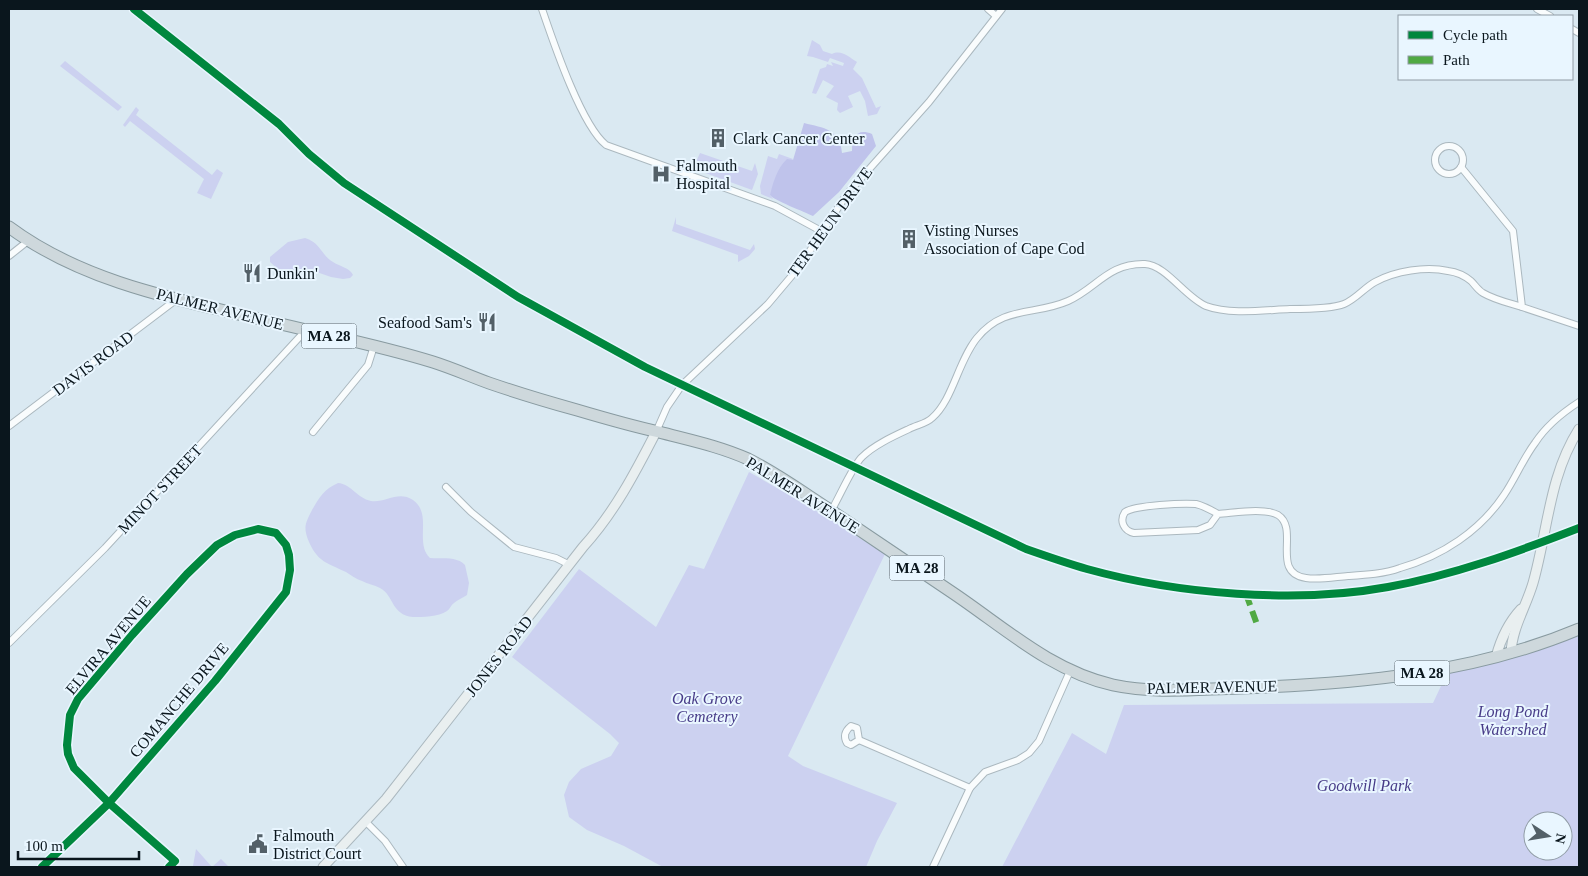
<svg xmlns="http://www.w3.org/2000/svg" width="1588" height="876" viewBox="0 0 1588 876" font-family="'Times New Roman',serif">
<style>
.green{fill:#ccd1f0;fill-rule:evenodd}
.forest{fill:#bfc3eb}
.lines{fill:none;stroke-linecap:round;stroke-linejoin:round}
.minor-casing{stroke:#abb8bf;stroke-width:8}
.secondary-casing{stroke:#abb8bf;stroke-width:11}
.trunk-casing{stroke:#889aa0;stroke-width:13}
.minor{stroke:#f9fcfd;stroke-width:6}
.secondary{stroke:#e9eff0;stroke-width:9}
.trunk{stroke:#ced8dc;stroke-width:11}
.quiet{stroke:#50a943;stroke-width:6;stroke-dasharray:12 6;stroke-linecap:butt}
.cycleway-casing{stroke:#e9f6ff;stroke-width:11}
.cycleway{stroke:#00873e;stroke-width:8}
.labels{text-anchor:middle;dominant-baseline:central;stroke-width:4;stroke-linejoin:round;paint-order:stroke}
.shield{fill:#e9f6ff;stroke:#4d5961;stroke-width:1}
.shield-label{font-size:15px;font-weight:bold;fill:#0a161d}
.poi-label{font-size:16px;fill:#0a161d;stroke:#e9f6ff;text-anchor:start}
.street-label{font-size:16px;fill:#0a161d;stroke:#e9f6ff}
.park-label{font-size:16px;font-style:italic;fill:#473b88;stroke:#e9f6ff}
</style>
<rect width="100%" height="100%" fill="#dae9f2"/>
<g class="green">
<path d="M 812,40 L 820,45 L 823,51 L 832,54 C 841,49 849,57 857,62 L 853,69 L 862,78 L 876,108 L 881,106 L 877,114 L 868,116 L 865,101 L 860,91 L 848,96 L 853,107 L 840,113 L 837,110 L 838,103 L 826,97 L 834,86 L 823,80 L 816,94 L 812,93 L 820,69 L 826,67 L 827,64 L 833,66 L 831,62 L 843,66 L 844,63 L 830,58 L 828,62 L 813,57 L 807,56 Z"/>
<path d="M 65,61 L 122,107 L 118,111 L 60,66 Z"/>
<path d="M 136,107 L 139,110 L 136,115 L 212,175 L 217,169 L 223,173 L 211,199 L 197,193 L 204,179 L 130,121 L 125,127 L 123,125 Z"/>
<path d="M 700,153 L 752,171 L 755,163 L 758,174 L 752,190 L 700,171 L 696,162 Z"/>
<path d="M 779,154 L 793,159 L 770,195 L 773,199 L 761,194 L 760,186 L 768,156 L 777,159 Z"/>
<path d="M 676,217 L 676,224 L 750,250 L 754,244 L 755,249 L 749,256 L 738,262 L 738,255 L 672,231 Z"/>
<path d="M 305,238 C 321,243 321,255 333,262 C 339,266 350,268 353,275 L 350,278 L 343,279 L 331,277 L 308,269 L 298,271 L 278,269 L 270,262 L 270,257 L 288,242 Z"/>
<path d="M 749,472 L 810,507 L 885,554 L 788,756 L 803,766 L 897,803 L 877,841 L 866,867 L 663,867 L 624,846 L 587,830 L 569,817 L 564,795 L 569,782 L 581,769 L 611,756 L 619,743 L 610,734 L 512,657 L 579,569 L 656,627 L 689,565 L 704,569 Z"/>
<path d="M 338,483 C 351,484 357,498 371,501 C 386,503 398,490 413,500 C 433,514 414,543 430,558 C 441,559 457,556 465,565 L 469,583 L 467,595 C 463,598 457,600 454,603 C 451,605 450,609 447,611 C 438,617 423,617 413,617 C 391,615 394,595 380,588 C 374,585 368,584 362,581 C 356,579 351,575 346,572 C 327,563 318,562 309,542 C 303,527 305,524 312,510 C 319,498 324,489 338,483 Z"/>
<path d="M 1579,627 L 1579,867 L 1002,867 L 1072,733 L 1106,754 L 1124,705 L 1433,703 L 1449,669 ZM 1533,821 L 1563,821 L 1563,851 L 1533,851 Z"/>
<path d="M 196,849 L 212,867 L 221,859 L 229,867 L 195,867 L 193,866 Z"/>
</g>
<path class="forest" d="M 804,123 C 824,128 840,129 842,153 L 852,151 C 852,137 857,128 872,134 L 876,146 L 839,192 L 813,216 C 805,212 773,200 770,195 C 773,183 777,168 787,159 L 793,160 Z"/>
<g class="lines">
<g class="minor-casing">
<g id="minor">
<path d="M 542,9 C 553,41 581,125 606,145 L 775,206 L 823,232"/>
<path d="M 988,9 L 996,16"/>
<path d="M 1537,9 L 1550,16"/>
<path d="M 1572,29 L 1579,33"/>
<circle cx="1449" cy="160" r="14"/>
<path d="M 1461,167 L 1513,231 L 1522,307 L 1579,326"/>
<path d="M 9,256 L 28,241"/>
<path d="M 9,426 L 177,299"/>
<path d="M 313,432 L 368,365 L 374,346"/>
<path d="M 656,432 L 667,407 L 682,385 L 768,304 L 800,266 L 847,194 L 929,102 L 1002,9"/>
<path d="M 446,487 L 471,512 L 514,547 L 556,558 L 570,565"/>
<path d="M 831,511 C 839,498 853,465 862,457 C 874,445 894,436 909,429 C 916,425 926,424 932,418 C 953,400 958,361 977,338 C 1004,305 1034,316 1068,301 C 1097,288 1108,263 1145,264 C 1166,265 1185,297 1206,306 C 1230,315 1265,310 1290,309 C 1303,309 1332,309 1344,304 C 1356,299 1364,288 1375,282 C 1395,271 1426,266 1448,271 C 1456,272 1465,276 1471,281 C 1475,285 1478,290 1483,293 C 1495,300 1509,303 1522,307"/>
<path d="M 1218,514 L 1210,525 L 1198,530 L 1134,533 C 1124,531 1119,521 1125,512 C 1136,505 1183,503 1196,504 C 1204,506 1211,510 1218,514 C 1234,513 1263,507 1278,515 C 1300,529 1270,573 1306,578 C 1319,580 1335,577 1348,576 C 1365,575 1384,574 1400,568 C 1442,556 1480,531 1504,495 C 1515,479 1523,459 1535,443 C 1546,426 1562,413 1579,402"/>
<path d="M 9,643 L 105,548 L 306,330"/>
<path d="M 851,726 L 857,728 L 859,740 L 851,745 L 847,743 C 843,736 845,731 851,726 Z"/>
<path d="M 859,740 L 970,788"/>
<path d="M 366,822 L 385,841 L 403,867"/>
<path d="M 42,867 L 109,803 L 215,681 L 286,592 L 290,570 L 289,555 L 286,545 L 276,533 L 258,529 L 235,535 L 217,545 L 187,574 L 132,635 L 78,699 L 70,715 L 67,745 L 68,754 L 74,768 L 109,803 L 175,861 L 169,867"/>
<path d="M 933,867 L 970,788 L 985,772 L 1018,760 L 1029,753 L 1039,741 L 1070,671"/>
</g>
</g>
<g class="secondary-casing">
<g id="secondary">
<path d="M 1511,653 C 1512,628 1526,607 1533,583 C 1548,530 1549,476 1579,429"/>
<path d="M 1496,657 C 1501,638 1508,623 1521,609"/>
<path d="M 323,867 L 386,799 L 583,547 C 614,513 635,473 656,432"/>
</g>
</g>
<g class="trunk-casing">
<path id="trunk" d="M 9,227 C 88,286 191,302 285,325 C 335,337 385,347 433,362 C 452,368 470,376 489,383 C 518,393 548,402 577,410 C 604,418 632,426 659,432 C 689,440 719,446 748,459 C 776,473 801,491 827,508 C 869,536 911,565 953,593 C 1005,628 1051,671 1113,685 C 1155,694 1197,689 1240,688 C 1355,684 1472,674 1579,629"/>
</g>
<use href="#minor" class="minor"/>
<use href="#secondary" class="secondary"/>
<use href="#trunk" class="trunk"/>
<path class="quiet" d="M 1246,594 L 1258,627"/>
<g class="cycleway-casing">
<g id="cycleway">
<path d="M 134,9 L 279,124 L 309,154 L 344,183 L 518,297 L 645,367 L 1026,549 C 1046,556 1066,563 1087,569 C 1177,594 1296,604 1388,587 C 1454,575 1517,552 1579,528"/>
<path d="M 42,867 L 109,803 L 215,681 L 286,592 L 290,570 L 289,555 L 286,545 L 276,533 L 258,529 L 235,535 L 217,545 L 187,574 L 132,635 L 78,699 L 70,715 L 67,745 L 68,754 L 74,768 L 109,803 L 175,861 L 169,867"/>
</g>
</g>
<use href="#cycleway" class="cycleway"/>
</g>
<defs>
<g id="building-bare" transform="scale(1.5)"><path d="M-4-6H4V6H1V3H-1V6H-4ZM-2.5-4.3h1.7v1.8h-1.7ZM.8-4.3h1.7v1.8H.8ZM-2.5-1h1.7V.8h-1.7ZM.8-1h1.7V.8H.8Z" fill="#536068" stroke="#e9f6ff" stroke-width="2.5" paint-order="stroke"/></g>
<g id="hospital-bare" transform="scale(1.5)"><path d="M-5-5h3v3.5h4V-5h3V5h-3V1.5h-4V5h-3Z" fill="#536068" stroke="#e9f6ff" stroke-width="2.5" paint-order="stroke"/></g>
<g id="restaurant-bare" transform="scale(1.5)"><path d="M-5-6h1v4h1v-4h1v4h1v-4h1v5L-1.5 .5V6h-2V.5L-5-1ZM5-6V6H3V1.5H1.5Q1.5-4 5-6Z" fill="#536068" stroke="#e9f6ff" stroke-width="2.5" paint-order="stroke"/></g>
<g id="civic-bare" transform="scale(1.5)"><path d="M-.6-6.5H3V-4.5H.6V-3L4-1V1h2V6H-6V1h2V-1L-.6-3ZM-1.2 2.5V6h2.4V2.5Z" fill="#536068" stroke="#e9f6ff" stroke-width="2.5" paint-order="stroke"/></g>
</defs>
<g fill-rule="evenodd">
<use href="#building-bare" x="718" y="138"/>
<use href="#hospital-bare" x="661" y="174"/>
<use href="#building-bare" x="909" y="239"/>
<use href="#restaurant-bare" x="252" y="273"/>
<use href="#restaurant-bare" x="487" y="322"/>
<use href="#civic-bare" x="258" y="844"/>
</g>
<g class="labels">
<g class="shield">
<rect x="301.5" y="323.5" width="55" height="25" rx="4"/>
<rect x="889.5" y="555.5" width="55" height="25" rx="4"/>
<rect x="1394.5" y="660.5" width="55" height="25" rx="4"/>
</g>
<g class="shield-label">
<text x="329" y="336">MA 28</text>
<text x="917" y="568">MA 28</text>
<text x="1422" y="673">MA 28</text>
</g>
<g class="poi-label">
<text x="733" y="138">Clark Cancer Center</text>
<text x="676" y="165">Falmouth<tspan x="676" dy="18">Hospital</tspan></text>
<text x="924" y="230">Visting Nurses<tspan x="924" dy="18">Association of Cape Cod</tspan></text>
<text x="267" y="273">Dunkin'</text>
<text x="472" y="322" text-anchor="end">Seafood Sam's</text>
<text x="273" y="835">Falmouth<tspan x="273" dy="18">District Court</tspan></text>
</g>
<g class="street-label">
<text transform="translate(830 222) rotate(-54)">TER HEUN DRIVE</text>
<text transform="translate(220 309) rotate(14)">PALMER AVENUE</text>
<text transform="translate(93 363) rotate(-37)">DAVIS ROAD</text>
<text transform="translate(160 489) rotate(-47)">MINOT STREET</text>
<text transform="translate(803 495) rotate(32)">PALMER AVENUE</text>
<text transform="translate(108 645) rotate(-50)">ELVIRA AVENUE</text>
<text transform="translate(499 656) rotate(-52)">JONES ROAD</text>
<text transform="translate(1212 687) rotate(-1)">PALMER AVENUE</text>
<text transform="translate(179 700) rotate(-50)">COMANCHE DRIVE</text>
</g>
<g class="park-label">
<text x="707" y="698">Oak Grove<tspan x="707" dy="18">Cemetery</tspan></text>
<text x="1513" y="711">Long Pond<tspan x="1513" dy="18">Watershed</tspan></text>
<text x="1364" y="785">Goodwill Park</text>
</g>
</g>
<rect width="1588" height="876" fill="none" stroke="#0a161d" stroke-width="20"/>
<rect x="1398" y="15" width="175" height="65" fill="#e9f6ff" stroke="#909ca5"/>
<rect x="1408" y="31" width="25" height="8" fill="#00873e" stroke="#909ca5"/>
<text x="1443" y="40" font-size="15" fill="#0a161d">Cycle path</text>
<rect x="1408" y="56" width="25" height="8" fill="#50a943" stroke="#909ca5"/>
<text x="1443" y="65" font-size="15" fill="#0a161d">Path</text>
<g transform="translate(1548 836) rotate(102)"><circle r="24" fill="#e9f6ff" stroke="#909ca5"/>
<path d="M0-4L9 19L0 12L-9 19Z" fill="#536068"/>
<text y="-8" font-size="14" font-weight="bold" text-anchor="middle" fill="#0a161d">N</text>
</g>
<path d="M18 851v8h121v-8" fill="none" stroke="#0a161d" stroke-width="2.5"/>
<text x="25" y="851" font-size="15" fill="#0a161d" stroke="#e9f6ff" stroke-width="4" paint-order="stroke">100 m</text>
</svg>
